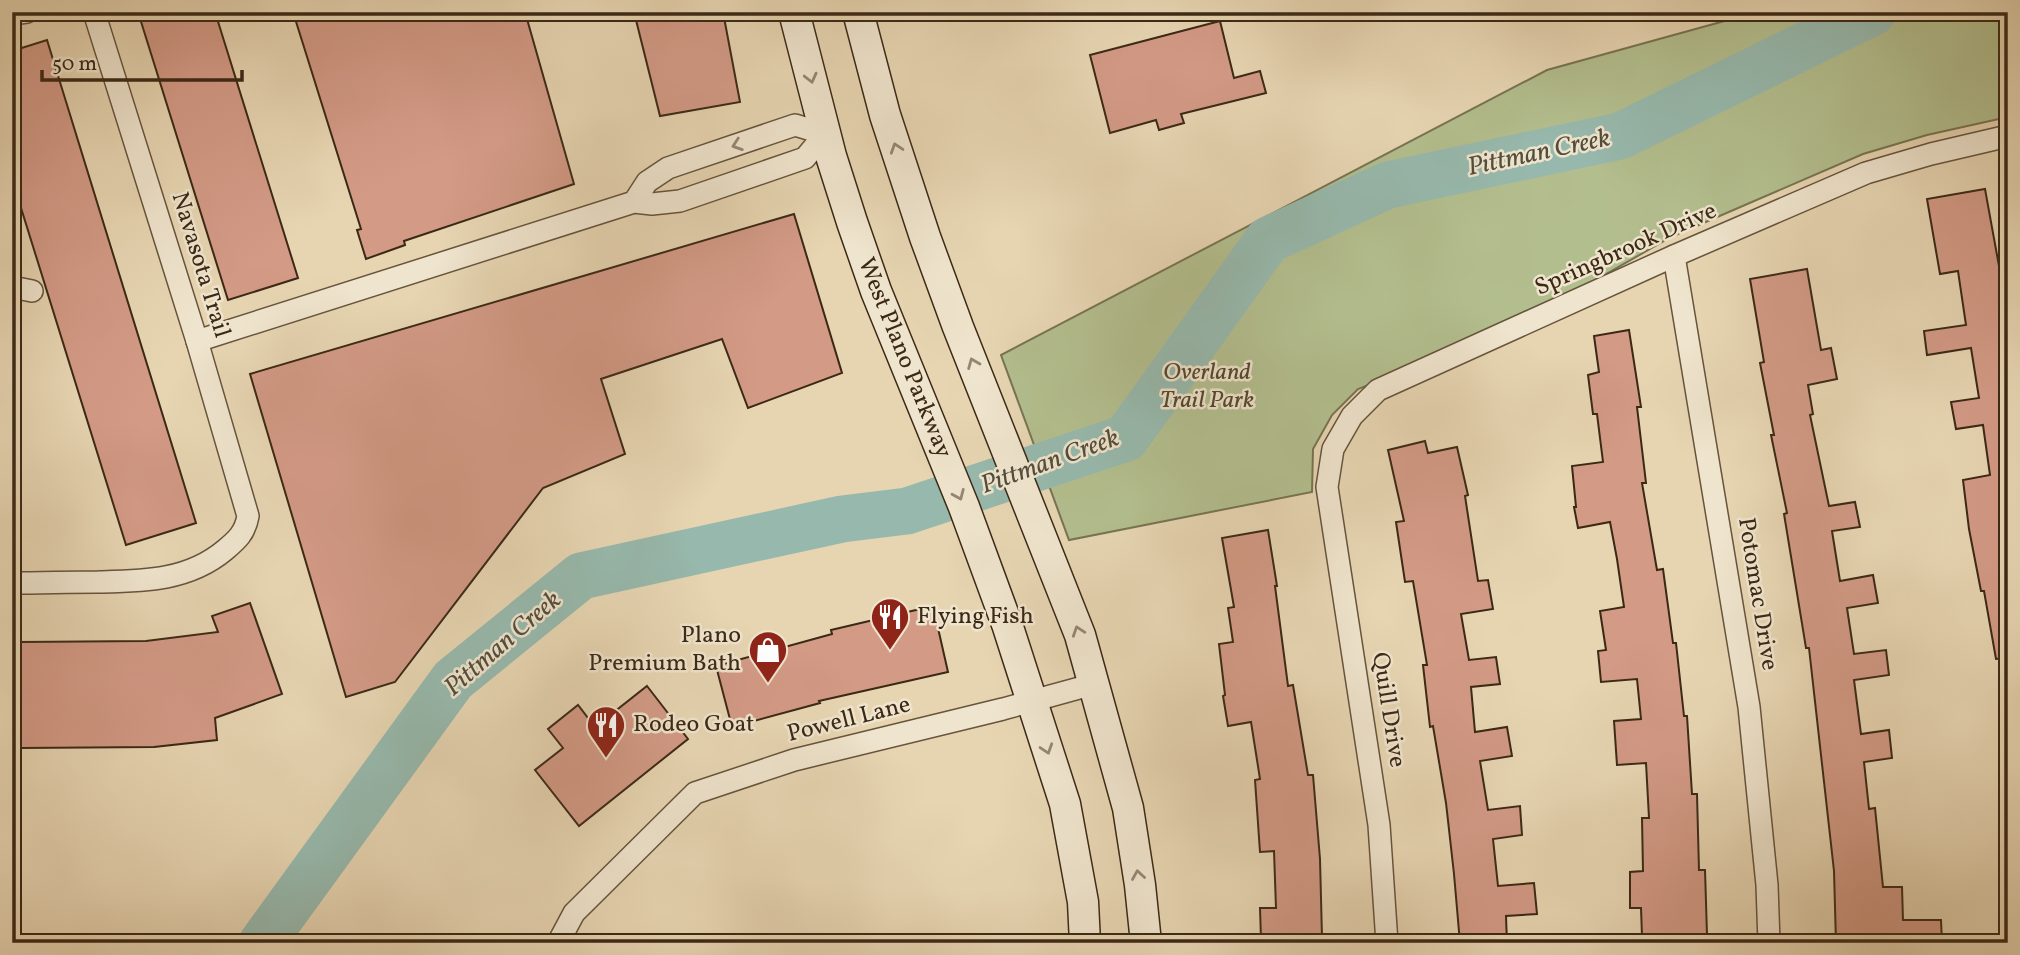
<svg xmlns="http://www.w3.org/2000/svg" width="2020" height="955" viewBox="0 0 2020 955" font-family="Vollkorn,serif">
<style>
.green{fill:#b3be8e;stroke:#777452;stroke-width:2}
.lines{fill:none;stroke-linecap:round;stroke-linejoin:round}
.river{stroke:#97b9ad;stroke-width:47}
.building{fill:#d39a86;stroke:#3b2916;stroke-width:2}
.minor-casing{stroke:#66543d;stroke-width:24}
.secondary-casing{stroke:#3b2916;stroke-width:33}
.minor{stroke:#efe4cd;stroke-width:21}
.secondary{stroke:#efe4cd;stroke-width:30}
.oneway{stroke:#958672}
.labels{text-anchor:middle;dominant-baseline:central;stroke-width:5;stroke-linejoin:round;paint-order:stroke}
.street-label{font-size:24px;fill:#3b2916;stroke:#efe4cd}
.park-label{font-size:24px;font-style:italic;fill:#53472e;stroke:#efe4cd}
.poi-label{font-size:24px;fill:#3b2916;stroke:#efe4cd;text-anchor:start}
.water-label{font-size:26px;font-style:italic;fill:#524d3c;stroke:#efe4cd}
</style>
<rect width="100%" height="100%" fill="#e7d5b2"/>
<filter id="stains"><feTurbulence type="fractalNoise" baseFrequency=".00286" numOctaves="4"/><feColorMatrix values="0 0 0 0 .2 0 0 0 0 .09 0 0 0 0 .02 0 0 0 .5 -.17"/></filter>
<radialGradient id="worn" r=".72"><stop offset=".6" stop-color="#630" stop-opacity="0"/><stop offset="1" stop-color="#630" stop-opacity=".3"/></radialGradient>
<path class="green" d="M 1757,12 L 2008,12 L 2008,117 L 1927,135 L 1863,154 L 1671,237 L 1501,334 L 1358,389 L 1332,415 L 1313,449 L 1312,492 L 1069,540 L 1001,355 L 1547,70 Z"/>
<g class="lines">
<path class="river" d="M 262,943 L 453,680 L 581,576 L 842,519 L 907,511 L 1126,438 L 1268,240 L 1388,185 L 1620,136 L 1873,12"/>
</g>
<g class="building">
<path d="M 138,12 L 215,12 L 298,278 L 228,300 Z"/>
<path d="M 293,12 L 525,12 L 574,184 L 404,241 L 405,245 L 366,259 L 357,230 L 361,229 Z"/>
<path d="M 634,12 L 723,12 L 740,102 L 660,116 Z"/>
<path d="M 1220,21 L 1234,78 L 1260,71 L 1266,93 L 1181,114 L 1184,123 L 1159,130 L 1156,120 L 1110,133 L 1090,55 Z"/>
<path d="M 47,40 L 196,523 L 126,545 L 12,179 L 12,51 Z"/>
<path d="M 1985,189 L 2001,277 L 2004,277 L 2008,301 L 2008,658 L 1996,659 L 1984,591 L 1981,591 L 1969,529 L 1963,480 L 1990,475 L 1983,425 L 1956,429 L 1951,402 L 1979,398 L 1971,348 L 1927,355 L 1924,331 L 1966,325 L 1958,271 L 1940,274 L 1927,199 Z"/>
<path d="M 794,214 L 842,373 L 748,408 L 722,339 L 601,379 L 625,454 L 543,488 L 395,682 L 346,697 L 250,374 Z"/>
<path d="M 1807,269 L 1821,350 L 1831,348 L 1837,379 L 1808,385 L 1813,414 L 1810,415 L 1829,506 L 1855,502 L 1860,527 L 1832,531 L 1840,581 L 1873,575 L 1878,603 L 1847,608 L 1854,654 L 1886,650 L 1889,675 L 1854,680 L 1861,734 L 1889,730 L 1892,758 L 1864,762 L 1869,809 L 1875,808 L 1883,887 L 1902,887 L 1903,920 L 1941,920 L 1942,943 L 1836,943 L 1834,871 L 1809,648 L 1806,648 L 1784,514 L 1787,513 L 1771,435 L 1774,435 L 1760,363 L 1764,362 L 1750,279 Z"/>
<path d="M 1629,330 L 1641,407 L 1637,407 L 1646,483 L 1642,483 L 1657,570 L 1663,569 L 1673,643 L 1676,643 L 1684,716 L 1687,716 L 1692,794 L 1697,794 L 1699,870 L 1705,870 L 1707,934 L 1642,936 L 1641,908 L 1630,908 L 1630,872 L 1643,871 L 1642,818 L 1649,818 L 1646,763 L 1617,765 L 1614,721 L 1641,719 L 1637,679 L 1601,682 L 1598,651 L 1606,650 L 1600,611 L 1624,607 L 1617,559 L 1610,522 L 1578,528 L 1574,507 L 1576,507 L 1572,466 L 1603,462 L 1597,414 L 1593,414 L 1588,375 L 1599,372 L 1594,336 Z"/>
<path d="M 1425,441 L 1428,453 L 1457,447 L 1468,495 L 1465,496 L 1478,581 L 1488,580 L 1493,609 L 1461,614 L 1469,660 L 1496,657 L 1500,684 L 1471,687 L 1475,732 L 1507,727 L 1512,756 L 1480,761 L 1488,810 L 1520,806 L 1522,835 L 1493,839 L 1498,886 L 1534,883 L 1537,914 L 1506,916 L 1507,943 L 1460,943 L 1454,874 L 1446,803 L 1433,726 L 1430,727 L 1423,665 L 1427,665 L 1413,581 L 1405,582 L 1396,522 L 1404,521 L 1388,450 Z"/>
<path d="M 1268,530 L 1277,586 L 1275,586 L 1288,686 L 1293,685 L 1308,775 L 1313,775 L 1320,859 L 1322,937 L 1261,939 L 1260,908 L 1276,908 L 1274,851 L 1260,852 L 1255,780 L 1260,779 L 1251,722 L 1228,726 L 1223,696 L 1225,695 L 1219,644 L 1233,642 L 1228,608 L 1234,607 L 1222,538 Z"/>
<path d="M 250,603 L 282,694 L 215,718 L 217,740 L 154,747 L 21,748 L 20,642 L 146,641 L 218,632 L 212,616 Z"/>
<path d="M 933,606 L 948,672 L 819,701 L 820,703 L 732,727 L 716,666 L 832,634 L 831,630 Z"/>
<path d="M 647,686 L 688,739 L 579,826 L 535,770 L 563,748 L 548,729 L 578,705 L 595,727 Z"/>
</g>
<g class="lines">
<g class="minor-casing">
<g id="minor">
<path d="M 12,14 L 27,12"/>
<path d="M 1674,256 L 1749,707 L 1767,885 L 1769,943"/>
<path d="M 12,287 L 32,291"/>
<path d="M 197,341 L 634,202 L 652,204 L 680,201 L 805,158 L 825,134 L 795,125 L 668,168 L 647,182 L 634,202"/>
<path d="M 12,583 C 41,583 69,582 98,582 C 143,581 188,581 225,550 C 237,540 245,533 248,516 L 197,341 L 94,12"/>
<path d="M 558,943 L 574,913 L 695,793 L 794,760 L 1003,709 L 1094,684"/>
<path d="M 1387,943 L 1379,825 L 1327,487 L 1333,449 L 1352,416 L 1378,390 L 1674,256 L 1866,173 L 1931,154 L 2008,136"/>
</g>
</g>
<g class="secondary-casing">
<g id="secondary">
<path d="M 794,12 L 831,156 L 852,222 L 876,291 L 964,507 L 1007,624 L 1065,804 L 1083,902 L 1085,943"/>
<path d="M 858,12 L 885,115 L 925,237 L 958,327 L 1080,635 L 1128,808 L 1140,885 L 1146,943"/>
</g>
</g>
<use href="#minor" class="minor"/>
<use href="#secondary" class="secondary"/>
</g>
<defs><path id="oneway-chevron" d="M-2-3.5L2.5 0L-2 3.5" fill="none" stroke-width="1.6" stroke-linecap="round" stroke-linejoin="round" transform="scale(1.75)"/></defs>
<g class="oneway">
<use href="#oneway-chevron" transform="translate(811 78) rotate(76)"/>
<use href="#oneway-chevron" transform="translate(737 145) rotate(161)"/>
<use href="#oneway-chevron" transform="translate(896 148) rotate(-108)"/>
<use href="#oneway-chevron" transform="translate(973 363) rotate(-112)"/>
<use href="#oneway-chevron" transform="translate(959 495) rotate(67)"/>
<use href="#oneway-chevron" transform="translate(1078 631) rotate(-109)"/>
<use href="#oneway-chevron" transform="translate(1047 749) rotate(72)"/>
<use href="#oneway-chevron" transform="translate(1138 875) rotate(-99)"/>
</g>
<defs>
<g id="restaurant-pin" transform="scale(2.0125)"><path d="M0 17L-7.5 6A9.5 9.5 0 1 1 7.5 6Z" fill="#8f2418" stroke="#efe4cd"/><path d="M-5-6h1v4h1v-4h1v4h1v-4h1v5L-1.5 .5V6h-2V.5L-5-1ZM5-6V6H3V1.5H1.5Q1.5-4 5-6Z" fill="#fff"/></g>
<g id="shop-pin" transform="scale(2.0125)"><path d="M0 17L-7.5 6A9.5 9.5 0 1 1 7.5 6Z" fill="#8f2418" stroke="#efe4cd"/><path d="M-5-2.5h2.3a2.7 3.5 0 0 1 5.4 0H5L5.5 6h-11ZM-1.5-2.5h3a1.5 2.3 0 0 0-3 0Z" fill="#fff"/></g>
</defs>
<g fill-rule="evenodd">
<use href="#restaurant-pin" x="890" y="617"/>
<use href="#shop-pin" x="768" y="650"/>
<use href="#restaurant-pin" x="606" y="725"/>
</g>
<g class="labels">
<g class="street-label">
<text transform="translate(1626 250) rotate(-24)">Springbrook Drive</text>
<text transform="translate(200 265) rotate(73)">Navasota Trail</text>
<text transform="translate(904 358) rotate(68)">West Plano Parkway</text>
<text transform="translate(1757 594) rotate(81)">Potomac Drive</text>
<text transform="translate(1388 710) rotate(81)">Quill Drive</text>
<text transform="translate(849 720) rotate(-14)">Powell Lane</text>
</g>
<g class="park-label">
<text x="1207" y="373">Overland<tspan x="1207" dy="28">Trail Park</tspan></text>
</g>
<g class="poi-label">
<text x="917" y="617">Flying Fish</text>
<text x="741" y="636" text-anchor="end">Plano<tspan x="741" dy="28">Premium Bath</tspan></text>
<text x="633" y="725">Rodeo Goat</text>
</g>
<g class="water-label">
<text transform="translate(1539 153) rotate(-12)">Pittman Creek</text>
<text transform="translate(1050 462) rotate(-20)">Pittman Creek</text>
<text transform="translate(503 644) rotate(-41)">Pittman Creek</text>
</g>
</g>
<rect width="2020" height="955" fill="none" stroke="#e7d5b2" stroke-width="42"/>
<rect x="14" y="14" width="1992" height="927" fill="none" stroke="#3b2916" stroke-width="3.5"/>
<rect x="21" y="21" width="1978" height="913" fill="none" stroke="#3b2916" stroke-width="2"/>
<path d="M42 70v10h200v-10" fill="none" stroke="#3b2916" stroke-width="3.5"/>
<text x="52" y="70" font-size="21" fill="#3b2916" stroke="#efe4cd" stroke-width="5" paint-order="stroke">50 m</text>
<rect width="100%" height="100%" filter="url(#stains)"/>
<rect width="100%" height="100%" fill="url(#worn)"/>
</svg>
